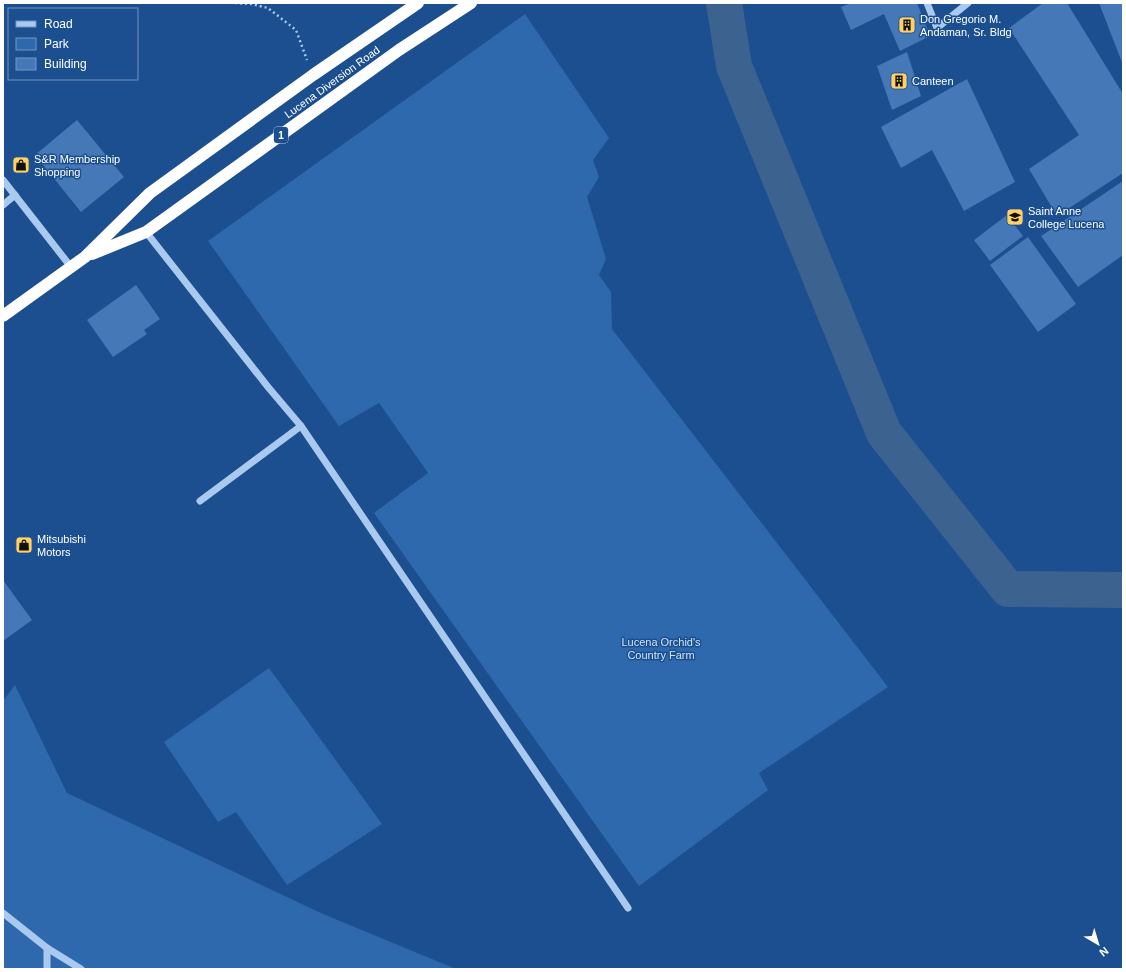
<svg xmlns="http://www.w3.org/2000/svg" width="1126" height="972" viewBox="0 0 1126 972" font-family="Arial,sans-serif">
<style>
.green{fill:#2e69ad}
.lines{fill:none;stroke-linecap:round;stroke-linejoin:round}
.river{stroke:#3c6290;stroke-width:36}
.building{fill:#4478b7}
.path{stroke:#a9c9ee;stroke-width:2.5;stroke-dasharray:2 3;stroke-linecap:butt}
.minor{stroke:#a9c9ee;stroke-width:7}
.highway{stroke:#fff;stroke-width:12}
.labels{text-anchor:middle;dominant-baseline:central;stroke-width:3;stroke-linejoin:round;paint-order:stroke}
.shield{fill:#1b4f8f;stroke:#bbcadd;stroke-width:1}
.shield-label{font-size:10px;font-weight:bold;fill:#fff}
.poi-label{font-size:11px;fill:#fff;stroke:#1b4f8f;text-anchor:start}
.street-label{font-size:11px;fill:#fff;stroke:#1b4f8f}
.park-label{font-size:11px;fill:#cfe3fa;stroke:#1b4f8f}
</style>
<rect width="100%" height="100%" fill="#1b4f8f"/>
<g class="green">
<path d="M 525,14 L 609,138 L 593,160 L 599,177 L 587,197 L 606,259 L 599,275 L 611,292 L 612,329 L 888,687 L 759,773 L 768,790 L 639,886 L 374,513 L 428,473 L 379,403 L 339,426 L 208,241 Z"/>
<path d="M 269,668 L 382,824 L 287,885 L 236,812 L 218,822 L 164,742 Z"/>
<path d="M 15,685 L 67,793 L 323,914 L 456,969 L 3,969 L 3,701 Z"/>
</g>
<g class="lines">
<path class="river" d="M 724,3 L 734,66 L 884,433 L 1008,589 L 1123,590"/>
</g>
<g class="building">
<path d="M 851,3 L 917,3 L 930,36 L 900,51 L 884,14 L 851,30 L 841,7 Z"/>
<path d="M 1043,3 L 1067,3 L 1123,94 L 1123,173 L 1057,216 L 1029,169 L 1079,135 L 1009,28 Z"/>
<path d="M 1099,3 L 1123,3 L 1123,65 Z"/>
<path d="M 907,52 L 921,96 L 892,110 L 877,66 Z"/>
<path d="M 967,79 L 1015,182 L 964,211 L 932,150 L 901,168 L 881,127 Z"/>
<path d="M 77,120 L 124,177 L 81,212 L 35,155 Z"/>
<path d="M 1123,181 L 1123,255 L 1078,287 L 1041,236 Z"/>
<path d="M 1007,215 L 1023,236 L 990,261 L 974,240 Z"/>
<path d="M 1028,237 L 1076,304 L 1038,332 L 990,265 Z"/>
<path d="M 136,285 L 160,319 L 144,330 L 147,334 L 113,357 L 87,320 Z"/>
<path d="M 3,580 L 32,620 L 3,641 Z"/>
</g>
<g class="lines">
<path class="path" d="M 235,3 L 252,4 L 268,8 L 296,30 L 307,60"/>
<g class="minor">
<path d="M 927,3 L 937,28 L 968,3"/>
<path d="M 3,180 L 71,267"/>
<path d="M 3,205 L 15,195"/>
<path d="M 146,232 L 268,387 L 301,426 L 628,908"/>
<path d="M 200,501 L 301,426"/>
<path d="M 3,913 L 47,948 L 81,969"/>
<path d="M 47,948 L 47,969"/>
</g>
<g class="highway">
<path d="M 92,254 L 146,232 L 399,50 L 471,3"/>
<path d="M 3,316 L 85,257 L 150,193 L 313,75 L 418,3"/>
</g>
</g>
<defs>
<g id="building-square" transform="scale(0.9)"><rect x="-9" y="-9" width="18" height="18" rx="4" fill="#ffd166" stroke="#1b4f8f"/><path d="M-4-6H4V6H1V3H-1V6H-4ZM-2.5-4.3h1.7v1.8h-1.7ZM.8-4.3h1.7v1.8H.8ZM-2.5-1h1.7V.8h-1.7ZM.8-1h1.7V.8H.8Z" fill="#111"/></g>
<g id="shop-square" transform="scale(0.9)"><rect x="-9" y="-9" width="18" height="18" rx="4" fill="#ffd166" stroke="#1b4f8f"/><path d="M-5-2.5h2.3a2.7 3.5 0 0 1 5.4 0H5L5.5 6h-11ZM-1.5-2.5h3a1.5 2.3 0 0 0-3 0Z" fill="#111"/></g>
<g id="university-square" transform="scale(0.9)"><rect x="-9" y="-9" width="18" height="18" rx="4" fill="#ffd166" stroke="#1b4f8f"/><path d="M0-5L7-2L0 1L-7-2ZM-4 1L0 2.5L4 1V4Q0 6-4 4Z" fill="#111"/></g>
</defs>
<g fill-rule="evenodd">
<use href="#building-square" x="907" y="25"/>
<use href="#building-square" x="899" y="81"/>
<use href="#shop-square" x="21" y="165"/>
<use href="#university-square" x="1015" y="217"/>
<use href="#shop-square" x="24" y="545"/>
</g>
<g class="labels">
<rect class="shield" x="274" y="127" width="14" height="16" rx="3"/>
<g class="shield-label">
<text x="281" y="135">1</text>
</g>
<g class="poi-label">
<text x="920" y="19">Don Gregorio M.<tspan x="920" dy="13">Andaman, Sr. Bldg</tspan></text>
<text x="912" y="81">Canteen</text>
<text x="34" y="159">S&amp;R Membership<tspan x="34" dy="13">Shopping</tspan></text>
<text x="1028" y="211">Saint Anne<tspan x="1028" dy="13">College Lucena</tspan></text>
<text x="37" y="539">Mitsubishi<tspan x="37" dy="13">Motors</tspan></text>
</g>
<g class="street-label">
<text transform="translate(332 82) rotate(-36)">Lucena Diversion Road</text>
</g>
<g class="park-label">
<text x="661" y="642">Lucena Orchid's<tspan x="661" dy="13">Country Farm</tspan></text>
</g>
</g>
<rect width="1126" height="972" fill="none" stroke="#ffffff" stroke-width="8"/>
<rect x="8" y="8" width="130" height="72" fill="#1b4f8f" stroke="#7695bc"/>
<rect x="16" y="21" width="20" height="6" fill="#a9c9ee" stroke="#7695bc"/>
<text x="44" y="28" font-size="12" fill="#ffffff">Road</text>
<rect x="16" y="38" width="20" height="12" fill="#2e69ad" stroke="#7695bc"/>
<text x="44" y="48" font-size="12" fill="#ffffff">Park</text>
<rect x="16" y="58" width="20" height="12" fill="#4478b7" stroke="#7695bc"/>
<text x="44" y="68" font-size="12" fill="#ffffff">Building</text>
<g transform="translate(1098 944) rotate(142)" stroke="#1b4f8f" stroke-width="3" paint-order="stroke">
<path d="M0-3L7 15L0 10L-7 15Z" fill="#ffffff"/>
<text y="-6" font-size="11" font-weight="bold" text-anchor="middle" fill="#ffffff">N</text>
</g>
</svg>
